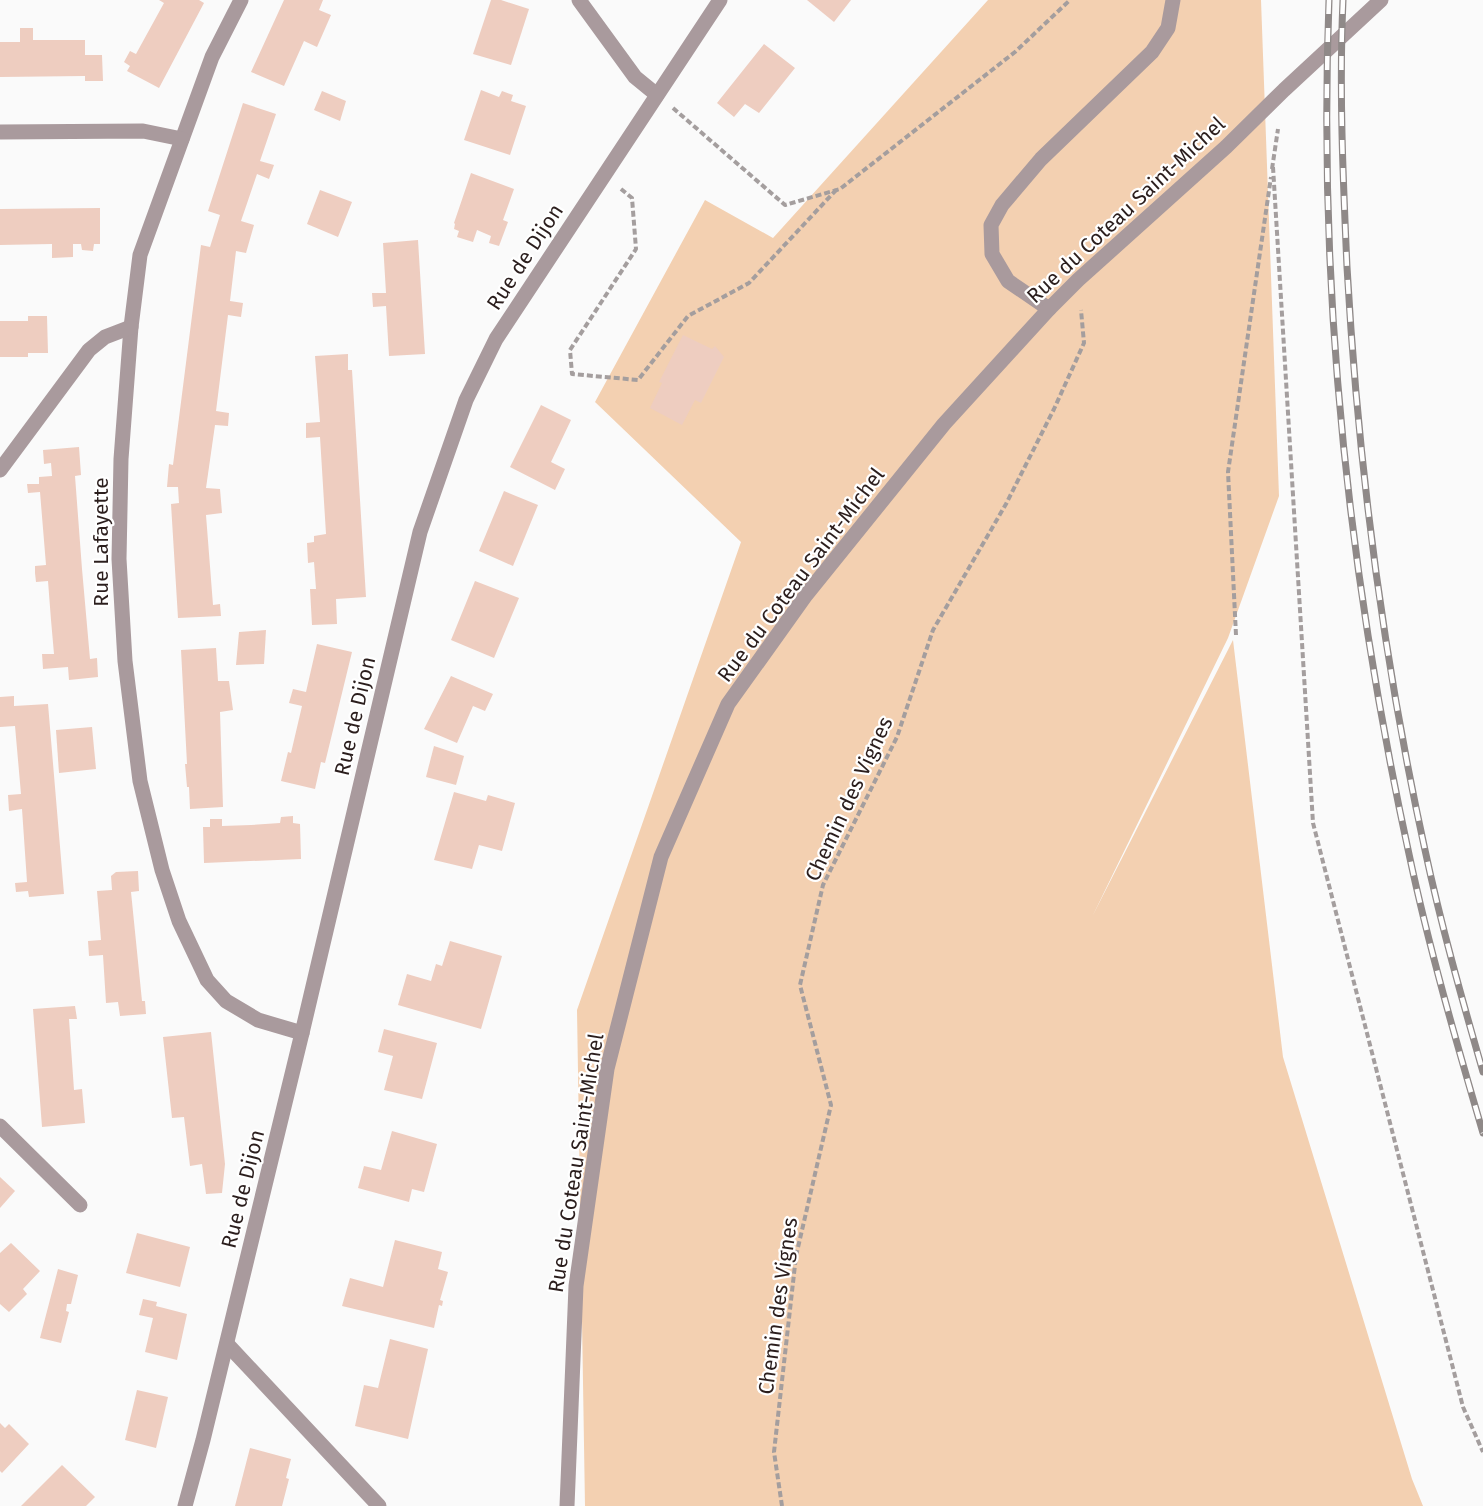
<svg xmlns="http://www.w3.org/2000/svg" width="1483" height="1506" viewBox="0 0 1483 1506" font-family="'Fira Sans',sans-serif">
<style>
.green{fill:#f3d0b1}
.building{fill:#eecdc0}
.lines{fill:none;stroke-linecap:round;stroke-linejoin:round}
.path{stroke:#a49e9e;stroke-width:4;stroke-dasharray:6 3;stroke-linecap:butt}
.minor{stroke:#a99a9d;stroke-width:15}
.rail-casing{stroke:#8f8988;stroke-width:7}
.rail{stroke:#fff;stroke-width:4.5;stroke-dasharray:14;stroke-linecap:butt}
.labels{text-anchor:middle;dominant-baseline:central;stroke-width:4.5;stroke-linejoin:round;paint-order:stroke}
.street-label{font-size:21px;fill:#2b1e1d;stroke:#fff}
</style>
<rect width="100%" height="100%" fill="#fafafa"/>
<path class="green" d="M 988,0 L 1261,0 L 1279,496 L 1228,638 L 1093,915 L 1233,640 L 1283,1057 L 1412,1479 L 1423,1506 L 585,1506 L 577,1010 L 741,542 L 595,402 L 705,200 L 773,238 Z"/>
<g class="building">
<path d="M 159,0 L 199,0 L 204,3 L 159,88 L 127,71 L 130,66 L 124,62 L 130,51 L 136,54 L 164,3 Z"/>
<path d="M 284,0 L 323,0 L 319,10 L 331,15 L 317,47 L 304,41 L 284,86 L 251,72 Z"/>
<path d="M 491,0 L 501,0 L 529,9 L 511,65 L 473,54 Z"/>
<path d="M 807,0 L 851,0 L 834,22 Z"/>
<path d="M 20,28 L 33,28 L 33,40 L 85,40 L 85,55 L 102,55 L 103,81 L 85,81 L 85,76 L 0,77 L 0,42 L 20,42 Z"/>
<path d="M 764,44 L 795,68 L 759,113 L 745,104 L 734,117 L 717,103 Z"/>
<path d="M 481,90 L 499,97 L 502,91 L 513,95 L 511,101 L 526,106 L 510,155 L 464,140 Z"/>
<path d="M 322,91 L 346,101 L 340,121 L 314,110 Z"/>
<path d="M 243,103 L 276,114 L 260,161 L 274,165 L 269,179 L 257,174 L 241,221 L 254,225 L 246,253 L 236,251 L 230,301 L 243,303 L 241,317 L 228,315 L 216,411 L 229,413 L 228,426 L 215,425 L 206,488 L 220,489 L 222,513 L 206,515 L 213,605 L 220,604 L 221,616 L 178,618 L 171,504 L 179,503 L 178,487 L 167,487 L 169,464 L 173,465 L 201,245 L 210,247 L 220,215 L 208,211 Z"/>
<path d="M 471,173 L 514,189 L 503,220 L 508,222 L 499,246 L 489,243 L 491,236 L 477,230 L 473,242 L 457,237 L 459,231 L 454,229 L 455,224 L 454,223 Z"/>
<path d="M 320,190 L 352,202 L 338,237 L 307,224 Z"/>
<path d="M 100,208 L 100,244 L 94,244 L 93,251 L 82,250 L 81,244 L 73,244 L 73,257 L 52,258 L 52,244 L 0,245 L 0,209 Z"/>
<path d="M 418,240 L 425,354 L 389,356 L 386,306 L 373,307 L 372,293 L 386,293 L 383,243 Z"/>
<path d="M 28,316 L 47,316 L 48,353 L 28,353 L 28,357 L 0,357 L 0,321 L 28,321 Z"/>
<path d="M 683,335 L 712,349 L 715,346 L 724,357 L 701,403 L 695,400 L 682,425 L 650,408 L 662,383 L 659,382 Z"/>
<path d="M 348,354 L 348,370 L 352,370 L 366,597 L 336,599 L 337,624 L 312,625 L 310,589 L 316,589 L 314,562 L 308,563 L 307,543 L 314,542 L 314,536 L 326,534 L 320,437 L 306,438 L 306,423 L 320,422 L 315,356 Z"/>
<path d="M 541,405 L 571,420 L 551,462 L 565,469 L 555,490 L 510,467 Z"/>
<path d="M 79,447 L 81,475 L 75,476 L 82,569 L 90,659 L 97,658 L 98,677 L 69,680 L 68,667 L 43,669 L 42,654 L 54,654 L 51,620 L 48,581 L 36,582 L 35,573 L 35,566 L 46,565 L 40,492 L 28,493 L 27,484 L 39,484 L 39,477 L 52,476 L 51,463 L 44,464 L 43,450 Z"/>
<path d="M 504,491 L 538,505 L 513,566 L 479,551 Z"/>
<path d="M 475,581 L 519,598 L 494,658 L 451,640 Z"/>
<path d="M 266,630 L 264,664 L 236,665 L 239,632 Z"/>
<path d="M 317,644 L 352,652 L 325,763 L 321,762 L 315,789 L 281,781 L 288,752 L 291,753 L 302,706 L 289,703 L 293,689 L 306,692 Z"/>
<path d="M 216,648 L 218,681 L 229,681 L 233,710 L 220,712 L 223,807 L 190,809 L 189,787 L 187,787 L 185,764 L 187,764 L 181,650 Z"/>
<path d="M 451,676 L 493,694 L 485,711 L 473,706 L 457,743 L 424,729 Z"/>
<path d="M 14,696 L 14,706 L 48,704 L 64,894 L 29,897 L 28,891 L 16,892 L 15,883 L 27,882 L 22,809 L 9,811 L 8,795 L 21,794 L 15,726 L 0,727 L 0,697 Z"/>
<path d="M 92,727 L 96,769 L 59,773 L 56,730 Z"/>
<path d="M 434,746 L 464,756 L 456,785 L 426,777 Z"/>
<path d="M 454,792 L 486,801 L 488,795 L 515,803 L 502,851 L 479,845 L 472,869 L 434,860 Z"/>
<path d="M 293,816 L 293,823 L 300,824 L 301,859 L 204,863 L 203,827 L 210,827 L 210,819 L 222,819 L 222,826 L 251,825 L 280,823 L 281,817 Z"/>
<path d="M 138,871 L 139,891 L 131,892 L 142,1001 L 145,1001 L 146,1014 L 120,1016 L 118,1002 L 106,1003 L 103,955 L 89,956 L 88,941 L 101,940 L 97,891 L 112,890 L 111,876 L 116,872 Z"/>
<path d="M 450,941 L 502,956 L 481,1029 L 398,1005 L 407,974 L 431,981 L 436,964 L 442,966 Z"/>
<path d="M 75,1006 L 77,1019 L 69,1019 L 74,1090 L 82,1089 L 85,1123 L 42,1127 L 33,1009 Z"/>
<path d="M 384,1029 L 437,1043 L 422,1099 L 384,1090 L 393,1056 L 378,1052 Z"/>
<path d="M 211,1032 L 225,1164 L 222,1193 L 206,1194 L 202,1164 L 190,1166 L 184,1117 L 172,1118 L 163,1037 Z"/>
<path d="M 392,1131 L 437,1144 L 424,1192 L 412,1189 L 409,1202 L 358,1188 L 364,1166 L 381,1170 Z"/>
<path d="M 0,1177 L 15,1191 L 0,1208 Z"/>
<path d="M 137,1233 L 190,1247 L 180,1287 L 126,1273 Z"/>
<path d="M 395,1240 L 442,1252 L 438,1269 L 448,1272 L 440,1300 L 443,1301 L 442,1306 L 439,1305 L 434,1328 L 342,1306 L 350,1278 L 383,1287 Z"/>
<path d="M 11,1243 L 40,1271 L 23,1289 L 27,1294 L 9,1312 L 0,1304 L 0,1253 Z"/>
<path d="M 58,1269 L 78,1275 L 71,1304 L 67,1304 L 66,1311 L 69,1312 L 61,1343 L 40,1338 Z"/>
<path d="M 143,1299 L 157,1302 L 156,1306 L 187,1314 L 177,1360 L 145,1352 L 153,1318 L 139,1315 Z"/>
<path d="M 390,1339 L 428,1349 L 408,1439 L 355,1426 L 364,1385 L 378,1388 Z"/>
<path d="M 137,1390 L 168,1397 L 156,1448 L 125,1440 Z"/>
<path d="M 0,1423 L 5,1428 L 9,1424 L 29,1444 L 2,1473 L 0,1471 Z"/>
<path d="M 250,1448 L 291,1459 L 286,1478 L 289,1479 L 282,1506 L 235,1506 Z"/>
<path d="M 62,1465 L 95,1497 L 86,1506 L 21,1506 Z"/>
</g>
<g class="lines">
<g class="path">
<path d="M 673,108 L 785,205 L 840,189 L 1015,52 L 1070,0"/>
<path d="M 1273,167 L 1313,823 L 1463,1407 L 1483,1452"/>
<path d="M 1272,169 L 1278,129"/>
<path d="M 621,189 L 632,198 L 636,249 L 570,350 L 572,374 L 638,380 L 688,316 L 749,283 L 837,189"/>
<path d="M 1236,635 L 1228,472 L 1271,177"/>
<path d="M 782,1506 L 774,1452 L 796,1256 L 831,1105 L 800,985 L 823,885 L 897,737 L 933,630 L 1006,504 L 1054,409 L 1084,343 L 1081,310"/>
</g>
<g class="minor">
<path d="M 241,0 L 212,57 L 140,255 L 131,327 L 121,459 L 119,559 L 125,661 L 140,781 L 162,870 L 179,921 L 207,980 L 226,1001 L 258,1020 L 302,1033"/>
<path d="M 579,0 L 635,77 L 657,95"/>
<path d="M 0,132 L 143,131 L 182,139"/>
<path d="M 1049,309 L 1008,281 L 992,254 L 991,225 L 1002,205 L 1041,159 L 1152,52 L 1168,28 L 1173,0"/>
<path d="M 0,470 L 89,350 L 105,337 L 131,327"/>
<path d="M 0,1126 L 80,1205"/>
<path d="M 227,1344 L 379,1506"/>
<path d="M 185,1506 L 203,1440 L 302,1033 L 420,532 L 466,400 L 496,339 L 720,0"/>
<path d="M 567,1506 L 576,1286 L 607,1069 L 661,857 L 728,704 L 806,595 L 944,424 L 1049,309 L 1078,280 L 1226,147 L 1284,90 L 1381,0"/>
</g>
<g class="rail-casing">
<g id="rail">
<path d="M 1329,0 C 1318,287 1348,574 1409,854 C 1429,948 1456,1041 1483,1133"/>
<path d="M 1343,0 C 1339,89 1343,178 1347,267 C 1358,463 1383,658 1425,850 C 1441,925 1462,999 1483,1072"/>
</g>
</g>
<use href="#rail" class="rail"/>
</g>
<g class="labels">
<g class="street-label">
<text transform="translate(1126 210) rotate(-43)">Rue du Coteau Saint-Michel</text>
<text transform="translate(525 257) rotate(-57)">Rue de Dijon</text>
<text transform="translate(101 542) rotate(-90)">Rue Lafayette</text>
<text transform="translate(801 575) rotate(-53)">Rue du Coteau Saint-Michel</text>
<text transform="translate(355 716) rotate(-77)">Rue de Dijon</text>
<text transform="translate(849 799) rotate(-65)">Chemin des Vignes</text>
<text transform="translate(576 1163) rotate(-81)">Rue du Coteau Saint-Michel</text>
<text transform="translate(243 1189) rotate(-76)">Rue de Dijon</text>
<text transform="translate(778 1306) rotate(-82)">Chemin des Vignes</text>
</g>
</g>
</svg>
